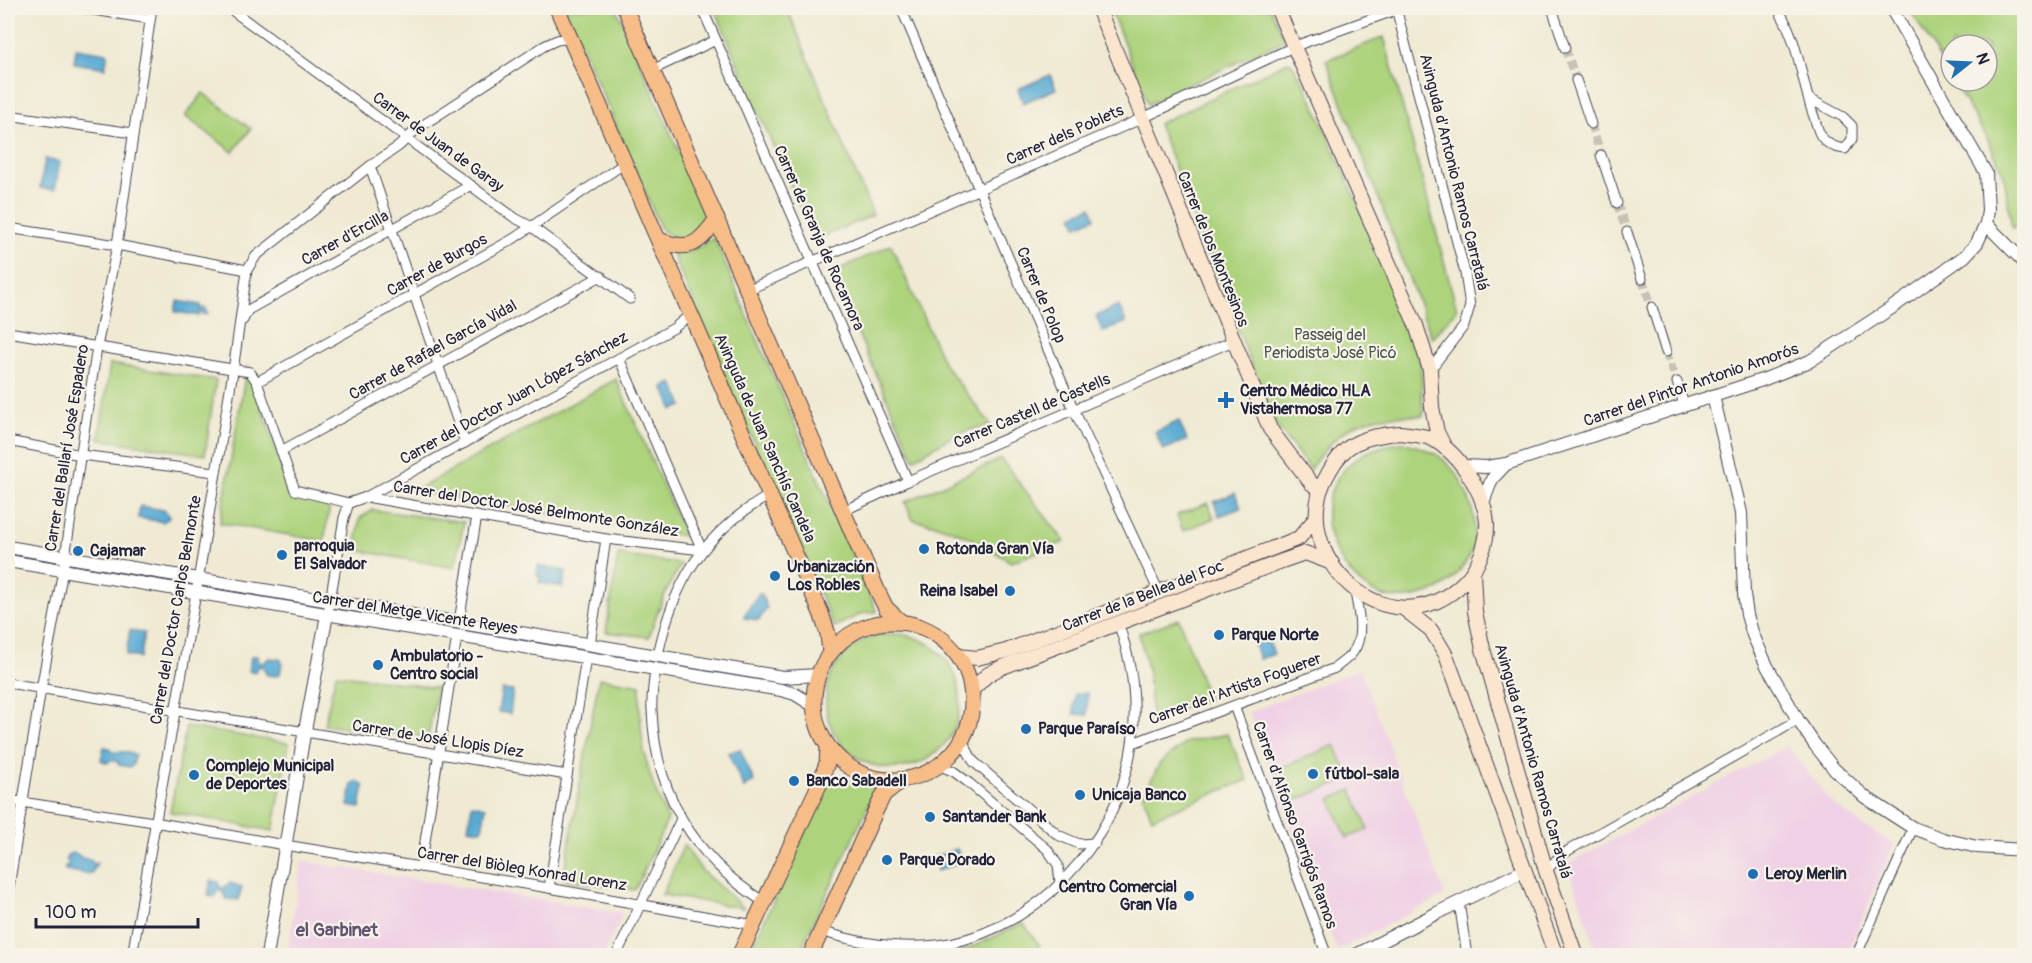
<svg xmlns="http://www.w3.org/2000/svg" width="2032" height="963" viewBox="0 0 2032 963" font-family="Pangolin,sans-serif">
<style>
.built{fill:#f0d0e5}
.green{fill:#add37d;stroke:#687a5c;stroke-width:1.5}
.water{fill:#58aad3;stroke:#3d6687;stroke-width:1.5}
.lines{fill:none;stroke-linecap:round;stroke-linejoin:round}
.minor-tunnel{stroke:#c7c2b5;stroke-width:9;stroke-dasharray:9 4.5;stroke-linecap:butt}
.minor-casing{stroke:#414052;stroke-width:11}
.tertiary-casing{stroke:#414052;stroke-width:14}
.secondary-casing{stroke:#414052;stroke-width:16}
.primary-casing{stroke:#414052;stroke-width:17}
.minor{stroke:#fff;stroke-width:9}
.tertiary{stroke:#fff;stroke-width:12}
.secondary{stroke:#fce5cf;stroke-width:14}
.primary{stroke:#f7bd88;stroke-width:15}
.poi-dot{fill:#1f6fb2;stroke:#f7f3e8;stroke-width:2}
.labels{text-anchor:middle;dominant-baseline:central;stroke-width:4.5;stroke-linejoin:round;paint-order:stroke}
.street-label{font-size:16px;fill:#22223b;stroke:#f7f3e8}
.park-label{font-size:16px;fill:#4c574f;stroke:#f7f3e8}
.poi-label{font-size:16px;font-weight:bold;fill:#22223b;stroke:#f7f3e8;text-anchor:start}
.neighbourhood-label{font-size:18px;font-weight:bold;fill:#635476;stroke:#f7f3e8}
</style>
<rect width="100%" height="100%" fill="#f7f3e8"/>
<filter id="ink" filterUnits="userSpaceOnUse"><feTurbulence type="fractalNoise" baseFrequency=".0167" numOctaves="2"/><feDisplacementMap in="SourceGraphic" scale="12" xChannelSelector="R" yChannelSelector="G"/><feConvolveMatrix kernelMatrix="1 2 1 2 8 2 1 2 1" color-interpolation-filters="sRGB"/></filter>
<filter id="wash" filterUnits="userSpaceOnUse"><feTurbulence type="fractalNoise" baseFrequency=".008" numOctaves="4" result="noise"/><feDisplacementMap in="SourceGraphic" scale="24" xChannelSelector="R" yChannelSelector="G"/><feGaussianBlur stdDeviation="1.35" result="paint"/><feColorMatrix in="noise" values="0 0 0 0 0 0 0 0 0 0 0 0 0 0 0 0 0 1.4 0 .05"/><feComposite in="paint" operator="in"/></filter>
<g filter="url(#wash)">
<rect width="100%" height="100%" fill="#f0ead3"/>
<g class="built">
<path d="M 1360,669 L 1445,895 L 1337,951 L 1249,712 Z"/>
<path d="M 1787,746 L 1832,803 L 1862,825 L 1894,844 L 1847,955 L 1598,955 L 1567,864 Z"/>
<path d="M 302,861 L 623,913 L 603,955 L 287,955 Z"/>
</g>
<g class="green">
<path d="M 565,8 L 616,8 L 705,212 C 698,237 684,248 661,229 Z"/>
<path d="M 715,8 L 787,8 L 873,215 L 815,240 L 744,80 Z"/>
<path d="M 1110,8 L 1270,8 L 1285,40 L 1148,104 Z"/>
<path d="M 1917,8 L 2024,8 L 2024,225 L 2012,228 L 2004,176 L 1989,142 L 1953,81 L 1987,81 L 1987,45 L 1951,45 L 1951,77 L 1911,11 Z"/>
<path d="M 1384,37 L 1457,310 L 1432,338 L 1326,60 Z"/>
<path d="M 1290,61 L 1306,86 L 1373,238 L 1417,345 L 1421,367 L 1423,416 C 1366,413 1343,422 1310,469 L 1273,421 L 1158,124 Z"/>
<path d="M 203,93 L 251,129 L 233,152 L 185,116 Z"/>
<path d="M 714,237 L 752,327 L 877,612 L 863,613 L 834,627 L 672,253 C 691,254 700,248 714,237 Z"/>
<path d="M 891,245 L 944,364 L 991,425 L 956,434 L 914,459 L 831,273 Z"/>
<path d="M 110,364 L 216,380 L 205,455 L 99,439 Z"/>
<path d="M 247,365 L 293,497 L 330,504 L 324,541 L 220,523 Z"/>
<path d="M 616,379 L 685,536 L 414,491 Z"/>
<path d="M 1406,443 C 1418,447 1431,450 1440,457 C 1464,475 1478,513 1474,542 C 1473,553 1466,562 1460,570 C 1450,585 1432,594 1414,597 C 1403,599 1390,599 1378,594 C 1349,582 1324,541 1327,509 C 1332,467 1367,444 1406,443 Z"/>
<path d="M 1001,459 L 1065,542 L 1011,562 C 977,541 954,526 913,520 L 905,502 Z"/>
<path d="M 1208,503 L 1214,518 L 1183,531 L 1177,515 Z"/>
<path d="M 373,510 L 464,522 L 455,568 L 355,550 L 360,518 Z"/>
<path d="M 618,555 L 681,564 C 666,588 657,611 649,637 L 606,632 Z"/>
<path d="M 1179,619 L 1208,699 L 1152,719 L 1148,673 L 1139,633 Z"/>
<circle cx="893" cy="701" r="67"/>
<path d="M 336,674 L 437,688 L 428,738 L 324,725 Z"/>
<path d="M 599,678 L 640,685 C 639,739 644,770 668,819 L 635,890 L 563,879 Z"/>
<path d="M 186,727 L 289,743 L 273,831 L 170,812 Z"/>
<path d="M 1227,734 L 1248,780 L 1152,818 L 1143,796 L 1160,763 L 1187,742 Z"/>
<path d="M 1335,745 L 1349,778 L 1290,803 L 1276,770 Z"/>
<path d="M 832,774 L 855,783 L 876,789 L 798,955 L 748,956 Z"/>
<path d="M 1352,790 L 1368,829 L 1347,838 L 1330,799 Z"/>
<path d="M 684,845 L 702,871 L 744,908 L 662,895 Z"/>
<path d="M 1023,923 L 1040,946 L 1034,955 L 950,955 L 979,944 Z"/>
</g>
<g class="water">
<path d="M 76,48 L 108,53 L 105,68 L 74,63 Z"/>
<path d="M 1050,75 L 1056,89 L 1023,103 L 1018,89 Z"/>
<path d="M 45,159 L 60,162 L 55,190 L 40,188 Z"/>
<path d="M 1091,207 L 1095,218 L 1077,226 L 1072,215 Z"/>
<path d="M 177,301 L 201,305 L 200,309 L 206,308 L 208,314 L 204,315 L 200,312 L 199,316 L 175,312 Z"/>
<path d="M 1119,306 L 1126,322 L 1103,332 L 1096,316 Z"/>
<path d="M 673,383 L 683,406 L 673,410 L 663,387 Z"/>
<path d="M 1179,421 L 1187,440 L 1163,450 L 1155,432 Z"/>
<path d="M 1235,493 L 1241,508 L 1219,516 L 1214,502 Z"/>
<path d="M 140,506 L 164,510 L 169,515 L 169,518 L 163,522 L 138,518 Z"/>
<path d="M 538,566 L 566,571 L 563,587 L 539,583 L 540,577 L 537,576 Z"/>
<path d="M 759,593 L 761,593 L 767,608 L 759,620 L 744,618 L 744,616 Z"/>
<path d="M 130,630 L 144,633 L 140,658 L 126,655 Z"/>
<path d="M 1268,639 L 1274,654 L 1259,659 L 1254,644 Z"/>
<path d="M 253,656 L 257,656 L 260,663 L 263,663 L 269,658 L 280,659 L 282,662 L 280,674 L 277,676 L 267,675 L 263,667 L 259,666 L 255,672 L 250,672 L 249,669 L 251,657 Z"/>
<path d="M 502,690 L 513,691 L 510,714 L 498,712 Z"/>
<path d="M 1088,693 L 1087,715 L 1074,714 L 1075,694 Z"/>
<path d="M 104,747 L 109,748 L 112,752 C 120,753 127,749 135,755 L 133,765 L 130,767 L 119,765 L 116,761 L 111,760 L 107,763 L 101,760 Z"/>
<path d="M 740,749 L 754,781 L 744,788 L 728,753 Z"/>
<path d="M 357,781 L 364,786 L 360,808 L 348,806 L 352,784 Z"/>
<path d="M 472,804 L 486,807 L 482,830 L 468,828 Z"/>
<path d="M 957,849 L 962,862 L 937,871 L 934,857 Z"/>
<path d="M 74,852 L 84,859 L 90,859 L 94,864 L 97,863 L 92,873 L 86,874 L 65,870 L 65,867 L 68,867 L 68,861 L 66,860 L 67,855 Z"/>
<path d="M 213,880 L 219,883 L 219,887 L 223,888 L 230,883 L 242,887 L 239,900 L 226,899 L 223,892 L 218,890 L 214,897 L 210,896 L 208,894 L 211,881 Z"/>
</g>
</g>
<g filter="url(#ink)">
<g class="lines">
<g class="minor-tunnel">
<path d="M 1565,48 L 1576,80"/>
<path d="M 1591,124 L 1601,155"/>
<path d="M 1617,203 L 1627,232"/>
<path d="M 1642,279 L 1652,307"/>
<path d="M 1666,352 L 1677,382"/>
</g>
<g class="minor-casing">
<g id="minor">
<path d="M 81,8 L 150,19"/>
<path d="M 229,8 L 515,218 L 532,227 L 630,299"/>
<path d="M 702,8 L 908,481"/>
<path d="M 901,8 L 1074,410 L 1159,592"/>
<path d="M 1396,8 L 1465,273 L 1470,306 L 1464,326 L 1430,370"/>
<path d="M 1552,8 L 1565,48"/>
<path d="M 1777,8 C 1798,37 1801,80 1813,114 C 1816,121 1817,130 1821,136 C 1827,145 1835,148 1845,149 L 1852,139 L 1852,126 L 1843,117 L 1808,98"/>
<path d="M 652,70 L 716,40"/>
<path d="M 1576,80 L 1591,124"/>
<path d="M 8,115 L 133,133"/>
<path d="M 1601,155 L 1617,203"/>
<path d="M 370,166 L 465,443"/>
<path d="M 8,228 L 117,245 L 247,270"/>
<path d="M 1627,232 L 1642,279"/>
<path d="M 747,290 L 1143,118 L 1295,46 L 1396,10"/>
<path d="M 1652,307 L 1666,352"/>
<path d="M 243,320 L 248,310 L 471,185"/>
<path d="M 8,332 L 250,372 L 257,382 L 295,490 L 349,503"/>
<path d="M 257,382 L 513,239 L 625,163"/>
<path d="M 1677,382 L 1684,405"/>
<path d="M 8,441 L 81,455 L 215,472"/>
<path d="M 281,451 L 601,276"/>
<path d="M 366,497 L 606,539 L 702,550 L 619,358"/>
<path d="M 349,503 L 366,497 L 674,328 L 691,314"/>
<path d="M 843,511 L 908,481 L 1233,341"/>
<path d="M 329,607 L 344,518 L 349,503"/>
<path d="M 459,621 L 477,516"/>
<path d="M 590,644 L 606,539"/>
<path d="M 658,655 C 673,582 704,532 770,495"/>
<path d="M 655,669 C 654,682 651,696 652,710 C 655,793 694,858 764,902"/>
<path d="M 8,683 L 567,775"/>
<path d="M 1234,706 L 1327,956"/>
<path d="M 962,740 L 973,761 L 1058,835 L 1079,844 L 1095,843"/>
<path d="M 1133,743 L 1335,668 C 1341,663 1349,658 1353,652 C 1365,636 1358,610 1355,592"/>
<path d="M 940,766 L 953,771 L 969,783 L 1047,849 L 1058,865 L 1060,883"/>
<path d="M 8,800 L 154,822 L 285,845 L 549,888 L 754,925"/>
<path d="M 421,867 L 457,636"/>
<path d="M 1546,871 L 1557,859 L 1569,850 L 1798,720"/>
<path d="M 549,888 L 586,658"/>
<path d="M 8,893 L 41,689 L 63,570 L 97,347 L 117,245 L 152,8"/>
<path d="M 1459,902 L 1467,956"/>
<path d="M 821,931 C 858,943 898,949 937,945 C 979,940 1020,919 1051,892 C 1129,820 1154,723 1118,623"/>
<path d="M 132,956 L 196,593 L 233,371 L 247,270 L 256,256 L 370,166 L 399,146 L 417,129 L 544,46 L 557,40 L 571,38"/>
<path d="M 616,956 L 681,819"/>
<path d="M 1856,956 L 1913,828"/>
</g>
</g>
<g class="tertiary-casing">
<g id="tertiary">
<path d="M 1986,224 L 2024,262"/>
<path d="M 1713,396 L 1741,513 L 1744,594 L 1747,615 L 1753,635 L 1767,666 L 1798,720 L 1815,745 L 1834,769 L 1865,797 L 1913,828 L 1943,839 L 1977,847 L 2024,850"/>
<path d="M 1464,466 L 1486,467 L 1506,464 L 1765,379 L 1810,361 L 1890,309 L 1965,256 L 1977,243 L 1986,224 L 1988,210 L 1986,173 L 1891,8"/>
<path d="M 1482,505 L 1492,479 L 1506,464"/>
<path d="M 8,547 L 783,677 L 818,675"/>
<path d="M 8,561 L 781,690 L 795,694 L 814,706"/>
<path d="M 267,956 L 302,746 L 327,615"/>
<path d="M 1354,956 L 1437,913 L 1525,870"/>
</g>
</g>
<g class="secondary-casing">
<g id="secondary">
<path d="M 1098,8 L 1270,429 L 1311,483 L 1320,490"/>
<path d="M 1277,8 L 1416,325 L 1430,370 L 1432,407 L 1437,432 L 1445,448"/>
<path d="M 1400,433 C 1409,434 1419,435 1427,437 C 1457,448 1485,493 1487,523 C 1488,543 1478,568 1465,581 C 1389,658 1280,552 1329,472 C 1335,461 1345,448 1356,443 C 1370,436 1385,434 1400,433 Z"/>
<path d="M 1473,573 L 1475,612 L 1483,649 L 1546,871 L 1576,956"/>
<path d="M 1403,608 L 1431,630 L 1446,655 L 1556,956"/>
<path d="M 958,656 L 977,658 L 1006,651 L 1299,538 L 1316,518"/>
<path d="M 971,691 L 987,675 L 1000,668 L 1282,561 L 1305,553 L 1332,563"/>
</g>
</g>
<g class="primary-casing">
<g id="primary">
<path d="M 557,8 L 821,613 L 828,634 L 830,653"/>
<path d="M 625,8 L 878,592 L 886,608 L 901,622"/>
<path d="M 659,240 C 690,252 698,245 717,219"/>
<circle cx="893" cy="701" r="79"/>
<path d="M 739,956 L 819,785 L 827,763 L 828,748"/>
<path d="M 810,956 L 875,812 L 884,794 L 902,780"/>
</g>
</g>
<use href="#minor" class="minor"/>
<use href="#tertiary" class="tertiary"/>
<use href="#secondary" class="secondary"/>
<use href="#primary" class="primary"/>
</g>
</g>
<g class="poi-dot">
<path d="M1223 391h6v6h6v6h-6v6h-6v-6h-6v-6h6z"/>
<circle cx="924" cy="549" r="6"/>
<circle cx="78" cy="551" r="6"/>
<circle cx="282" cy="555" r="6"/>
<circle cx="775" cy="576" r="6"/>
<circle cx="1010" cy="591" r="6"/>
<circle cx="1219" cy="635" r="6"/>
<circle cx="378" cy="665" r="6"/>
<circle cx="1026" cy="729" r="6"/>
<circle cx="1313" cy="774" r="6"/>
<circle cx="194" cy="775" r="6"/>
<circle cx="794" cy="781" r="6"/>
<circle cx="1080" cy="795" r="6"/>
<circle cx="930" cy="817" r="6"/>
<circle cx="887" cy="860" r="6"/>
<circle cx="1753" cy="874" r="6"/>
<circle cx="1189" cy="896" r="6"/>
</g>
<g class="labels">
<g class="street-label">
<text transform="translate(1065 135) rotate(-24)">Carrer dels Poblets</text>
<text transform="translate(438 142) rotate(36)">Carrer de Juan de Garay</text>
<text transform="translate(1454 172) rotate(76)">Avinguda d'Antonio Ramos Carratalá</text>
<text transform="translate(345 238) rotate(-29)">Carrer d'Ercilla</text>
<text transform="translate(819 238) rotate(66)">Carrer de Granja de Rocamora</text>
<text transform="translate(1213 249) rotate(68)">Carrer de los Montesinos</text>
<text transform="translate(437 265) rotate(-29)">Carrer de Burgos</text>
<text transform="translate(1041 295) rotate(67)">Carrer de Polop</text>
<text transform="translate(433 350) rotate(-29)">Carrer de Rafael García Vidal</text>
<text transform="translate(1691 385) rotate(-19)">Carrer del Pintor Antonio Amorós</text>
<text transform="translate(514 398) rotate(-29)">Carrer del Doctor Juan López Sánchez</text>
<text transform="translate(1032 411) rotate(-23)">Carrer Castell de Castells</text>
<text transform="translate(765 438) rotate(66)">Avinguda de Juan Sanchís Candela</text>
<text transform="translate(67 448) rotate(-81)">Carrer del Ballarí José Espadero</text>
<text transform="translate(536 509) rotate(9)">Carrer del Doctor José Belmonte González</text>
<text transform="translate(1143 596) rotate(-21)">Carrer de la Bellea del Foc</text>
<text transform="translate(176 610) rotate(-80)">Carrer del Doctor Carlos Belmonte</text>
<text transform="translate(415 613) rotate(9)">Carrer del Metge Vicente Reyes</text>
<text transform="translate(1235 689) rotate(-20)">Carrer de l'Artista Foguerer</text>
<text transform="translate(438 739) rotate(9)">Carrer de José Llopis Díez</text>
<text transform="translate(1533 761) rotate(74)">Avinguda d'Antonio Ramos Carratalá</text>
<text transform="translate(1295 825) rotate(70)">Carrer d'Alfonso Garrigós Ramos</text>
<text transform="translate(522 869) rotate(9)">Carrer del Biòleg Konrad Lorenz</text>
</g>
<g class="park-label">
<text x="1330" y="335">Passeig del<tspan x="1330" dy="18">Periodista José Picó</tspan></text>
</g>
<g class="poi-label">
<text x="1240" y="391">Centro Médico HLA<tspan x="1240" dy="18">Vistahermosa 77</tspan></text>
<text x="294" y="546">parroquia<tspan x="294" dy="18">El Salvador</tspan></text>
<text x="936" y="549">Rotonda Gran Vía</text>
<text x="90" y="551">Cajamar</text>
<text x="787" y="567">Urbanización<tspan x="787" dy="18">Los Robles</tspan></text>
<text x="998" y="591" text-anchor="end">Reina Isabel</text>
<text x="1231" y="635">Parque Norte</text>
<text x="390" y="656">Ambulatorio -<tspan x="390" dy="18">Centro social</tspan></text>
<text x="1038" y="729">Parque Paraíso</text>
<text x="206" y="766">Complejo Municipal<tspan x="206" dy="18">de Deportes</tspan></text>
<text x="1325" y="774">fútbol-sala</text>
<text x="806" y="781">Banco Sabadell</text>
<text x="1092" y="795">Unicaja Banco</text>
<text x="942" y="817">Santander Bank</text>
<text x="899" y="860">Parque Dorado</text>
<text x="1765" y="874">Leroy Merlin</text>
<text x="1177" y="887" text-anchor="end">Centro Comercial<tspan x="1177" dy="18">Gran Vía</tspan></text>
</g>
<g class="neighbourhood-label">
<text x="337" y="930">el Garbinet</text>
</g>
</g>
<rect width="2032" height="963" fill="none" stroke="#f7f3e8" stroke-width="30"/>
<g transform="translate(1969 63) rotate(72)"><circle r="28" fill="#f7f3e8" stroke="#a29fa3" stroke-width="1.5"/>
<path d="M0-4.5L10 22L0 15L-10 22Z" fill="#1f6fb2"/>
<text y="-9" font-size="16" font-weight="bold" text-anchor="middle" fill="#22223b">N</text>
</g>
<path d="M36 918v9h162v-9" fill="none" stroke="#22223b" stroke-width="3"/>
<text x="45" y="918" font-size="18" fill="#22223b" stroke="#f7f3e8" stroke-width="4.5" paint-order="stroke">100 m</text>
</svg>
